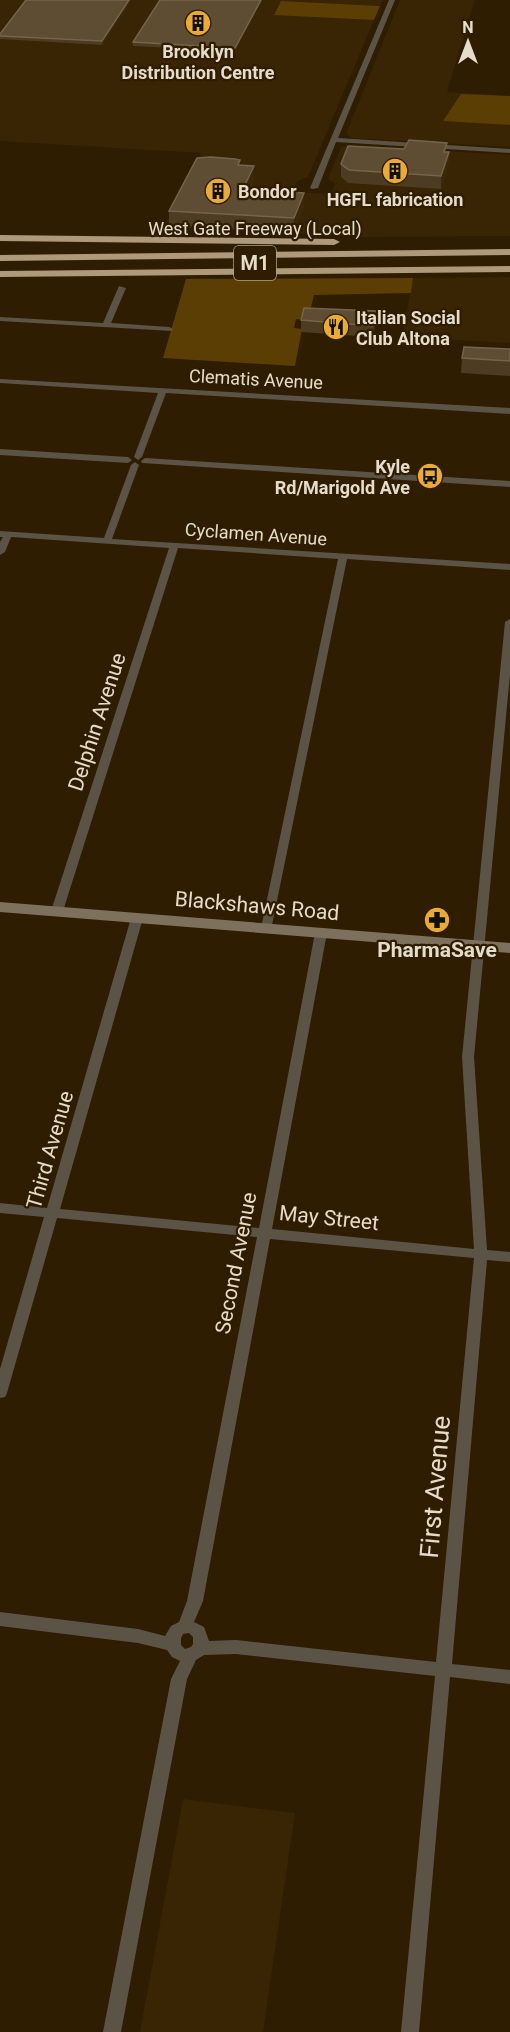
<svg xmlns="http://www.w3.org/2000/svg" width="510" height="2032" viewBox="0 0 510 2032" font-family="Roboto,sans-serif">
<style>
.built{fill:#392504}
.green{fill:#5b3e04}
.lines{fill:none;stroke-linecap:round;stroke-linejoin:round}
.street{fill:#5c5347;fill-rule:evenodd}
.secondary{fill:#7d705c;fill-rule:evenodd}
.highway{fill:#ae997a;fill-rule:evenodd}
.wall{fill:#4d3c21}
.shaded-wall{fill:#3a280c}
.building{fill:#5e4d33;stroke:#73644b;stroke-width:1.5}
.labels{text-anchor:middle;dominant-baseline:central;stroke-width:4.5;stroke-linejoin:round;paint-order:stroke}
.far-poi-label{font-size:18px;font-weight:bold;fill:#e6dccb;stroke:#2e1d01}
.far-street-label{font-size:18px;fill:#e6dccb;stroke:#2e1d01}
.shield{fill:#2e1d01;stroke:#afa38e;stroke-width:1.5}
.shield-label{font-size:20px;font-weight:bold;fill:#e6dccb}
.street-label{font-size:21px;fill:#e6dccb;stroke:#2e1d01}
.poi-label{font-size:21px;font-weight:bold;fill:#e6dccb;stroke:#2e1d01}
.near-street-label{font-size:26px;fill:#e6dccb;stroke:#2e1d01}
</style>
<rect width="100%" height="100%" fill="#2e1d01"/>
<g class="built">
<path d="M 0,0 L 383,0 L 380,6 L 281,1 L 274,14 L 374,20 L 308,177 L 297,181 L 293,192 L 331,194 L 335,184 L 328,179 L 341,147 L 350,145 L 510,155 L 510,236 L 359,237 L 164,227 L 201,153 L 0,141 Z"/>
<path d="M 400,0 L 475,0 L 447,92 L 510,96 L 510,147 L 352,138 L 346,134 Z"/>
<path d="M 510,277 L 510,343 L 402,337 L 413,278 Z"/>
<path d="M 183,1799 L 295,1813 L 263,2032 L 140,2032 Z"/>
</g>
<g class="green">
<path d="M 281,1 L 380,6 L 374,20 L 274,15 Z"/>
<path d="M 461,94 L 510,96 L 510,125 L 443,121 Z"/>
<path d="M 413,278 L 411,293 L 314,295 L 308,320 L 296,319 L 294,328 L 302,329 L 295,366 L 163,358 L 186,279 Z"/>
</g>
<g class="lines">
<g class="street">
<path d="M 389,0 L 395,0 L 338,138 L 510,149 L 510,153 L 336,142 L 318,188 L 312,189 L 310,188 Z"/>
<path d="M 119,286 L 126,288 L 111,323 L 169,327 L 173,329 L 172,331 L 0,321 L 0,317 L 103,323 Z"/>
<path d="M 0,379 L 510,408 L 510,414 L 166,393 L 142,457 L 138,460 L 134,457 L 158,393 L 0,383 Z"/>
<path d="M 0,449 L 128,457 L 132,460 L 128,463 L 0,455 Z"/>
<path d="M 145,458 L 510,481 L 510,487 L 142,463 L 141,461 Z"/>
<path d="M 135,462 L 139,465 L 112,539 L 510,564 L 510,570 L 347,559 L 271,930 L 267,932 L 261,928 L 338,559 L 178,548 L 63,911 L 57,914 L 51,911 L 169,548 L 11,537 L 5,552 L 0,555 L 0,542 L 3,537 L 0,537 L 0,531 L 104,538 L 131,465 Z"/>
<path d="M 510,619 L 510,674 L 474,1057 L 487,1250 L 510,1252 L 510,1262 L 487,1260 L 452,1664 L 510,1670 L 510,1684 L 450,1677 L 419,2032 L 401,2032 L 435,1676 L 236,1654 L 204,1655 L 196,1660 L 187,1679 L 121,2032 L 103,2032 L 171,1679 L 180,1661 L 172,1657 L 167,1650 L 138,1643 L 0,1626 L 0,1612 L 138,1629 L 165,1636 L 171,1626 L 179,1622 L 187,1601 L 257,1237 L 57,1218 L 7,1393 L 5,1397 L 0,1398 L 0,1369 L 44,1217 L 0,1213 L 0,1203 L 47,1208 L 131,918 L 137,915 L 143,918 L 60,1209 L 259,1228 L 315,933 L 321,929 L 327,933 L 272,1229 L 474,1249 L 462,1057 L 505,622 ZM 270,1239 L 474,1258 L 436,1662 L 236,1640 L 209,1641 L 204,1627 L 194,1622 L 203,1601 ZM 189,1633 L 193,1637 L 193,1644 L 191,1647 L 185,1649 L 181,1645 L 181,1638 L 183,1634 Z"/>
</g>
<path class="secondary" d="M 0,902 L 510,943 L 510,953 L 0,912 Z"/>
<g class="highway">
<path d="M 0,235 L 334,239 L 340,242 L 334,245 L 0,241 Z"/>
<path d="M 510,249 L 510,255 L 0,261 L 0,255 Z"/>
<path d="M 510,266 L 510,272 L 0,277 L 0,271 Z"/>
</g>
</g>
<g class="wall">
<path d="M 26,0 L 131,0 L 102,45 L 0,39 L 0,34 Z"/>
<path d="M 160,0 L 262,0 L 235,51 L 133,46 L 133,42 Z"/>
<path d="M 446,152 L 449,152 L 448,165 L 441,189 L 348,183 L 341,177 L 341,164 Z"/>
<path d="M 241,165 L 254,179 L 250,189 L 304,206 L 293,232 L 169,225 L 169,211 Z"/>
<path d="M 301,320 L 376,322 L 373,337 L 301,332 Z"/>
<path d="M 510,349 L 510,376 L 461,373 L 462,358 Z"/>
</g>
<g class="shaded-wall">
<path d="M 129,0 L 131,0 L 102,45 L 102,41 Z"/>
<path d="M 261,0 L 262,0 L 235,51 L 235,48 Z"/>
<path d="M 449,152 L 448,165 L 441,189 L 441,176 Z"/>
<path d="M 254,166 L 254,179 L 243,202 L 243,189 Z"/>
<path d="M 304,193 L 304,206 L 293,232 L 294,218 Z"/>
<path d="M 376,311 L 376,322 L 373,337 L 374,326 Z"/>
</g>
<g class="building">
<path d="M 26,0 L 129,0 L 102,41 L 0,36 L 0,34 Z"/>
<path d="M 160,0 L 261,0 L 235,48 L 133,42 Z"/>
<path d="M 409,140 L 447,143 L 444,152 L 449,152 L 441,176 L 349,170 L 341,164 L 348,146 L 404,149 Z"/>
<path d="M 211,157 L 235,159 L 240,160 L 238,165 L 254,166 L 243,189 L 304,193 L 294,218 L 169,211 L 197,158 Z"/>
<path d="M 304,308 L 376,311 L 374,326 L 301,320 Z"/>
<path d="M 464,347 L 510,349 L 510,361 L 462,358 Z"/>
</g>
<defs>
<g id="building-disc" transform="scale(1.35)"><circle r="9.5" fill="#e9aa38" stroke="#2e1d01"/><path d="M-4-6H4V6H1V3H-1V6H-4ZM-2.5-4.3h1.7v1.8h-1.7ZM.8-4.3h1.7v1.8H.8ZM-2.5-1h1.7V.8h-1.7ZM.8-1h1.7V.8H.8Z" fill="#111"/></g>
<g id="restaurant-disc" transform="scale(1.35)"><circle r="9.5" fill="#e9aa38" stroke="#2e1d01"/><path d="M-5-6h1v4h1v-4h1v4h1v-4h1v5L-1.5 .5V6h-2V.5L-5-1ZM5-6V6H3V1.5H1.5Q1.5-4 5-6Z" fill="#111"/></g>
<g id="bus-disc" transform="scale(1.35)"><circle r="9.5" fill="#e9aa38" stroke="#2e1d01"/><path d="M-5-6H5V4H4V6H2V4H-2V6H-4V4H-5ZM-3.5-4V0h7V-4ZM-3.5 1.2v1.5H-2V1.2ZM2 1.2v1.5H3.5V1.2Z" fill="#111"/></g>
<g id="pharmacy-disc" transform="scale(1.35)"><circle r="9.5" fill="#e9aa38" stroke="#2e1d01"/><path d="M-2-6h4v4h4v4h-4v4h-4v-4h-4v-4h4Z" fill="#111"/></g>
</defs>
<g fill-rule="evenodd">
<use href="#building-disc" x="198" y="23"/>
<use href="#building-disc" x="395" y="171"/>
<use href="#building-disc" x="218" y="191"/>
<use href="#restaurant-disc" x="336" y="327"/>
<use href="#bus-disc" x="430" y="476"/>
<use href="#pharmacy-disc" x="437" y="920"/>
</g>
<g class="labels">
<g class="far-poi-label">
<text x="198" y="51">Brooklyn<tspan x="198" dy="21">Distribution Centre</tspan></text>
<text x="238" y="191" text-anchor="start">Bondor</text>
<text x="395" y="199">HGFL fabrication</text>
<text x="356" y="317" text-anchor="start">Italian Social<tspan x="356" dy="21">Club Altona</tspan></text>
<text x="410" y="466" text-anchor="end">Kyle<tspan x="410" dy="21">Rd/Marigold Ave</tspan></text>
</g>
<g class="far-street-label">
<text x="255" y="228">West Gate Freeway (Local)</text>
<text transform="translate(256 379) rotate(3)">Clematis Avenue</text>
<text transform="translate(256 534) rotate(4)">Cyclamen Avenue</text>
</g>
<rect class="shield" x="234" y="246" width="42" height="34" rx="4.5"/>
<g class="shield-label">
<text x="255" y="263">M1</text>
</g>
<g class="street-label">
<text transform="translate(97 722) rotate(-72)">Delphin Avenue</text>
<text transform="translate(257 906) rotate(5)">Blackshaws Road</text>
<text transform="translate(50 1150) rotate(-74)">Third Avenue</text>
<text transform="translate(329 1218) rotate(6)">May Street</text>
<text transform="translate(236 1263) rotate(-79)">Second Avenue</text>
</g>
<g class="poi-label">
<text x="437" y="950">PharmaSave</text>
</g>
<g class="near-street-label">
<text transform="translate(435 1487) rotate(-85)">First Avenue</text>
</g>
</g>
<g transform="translate(468 42)" stroke="#2e1d01" stroke-width="4.5" paint-order="stroke">
<path d="M0-4.5L10 22L0 15L-10 22Z" fill="#e6dccb"/>
<text y="-9" font-size="16" font-weight="bold" text-anchor="middle" fill="#e6dccb">N</text>
</g>
</svg>
